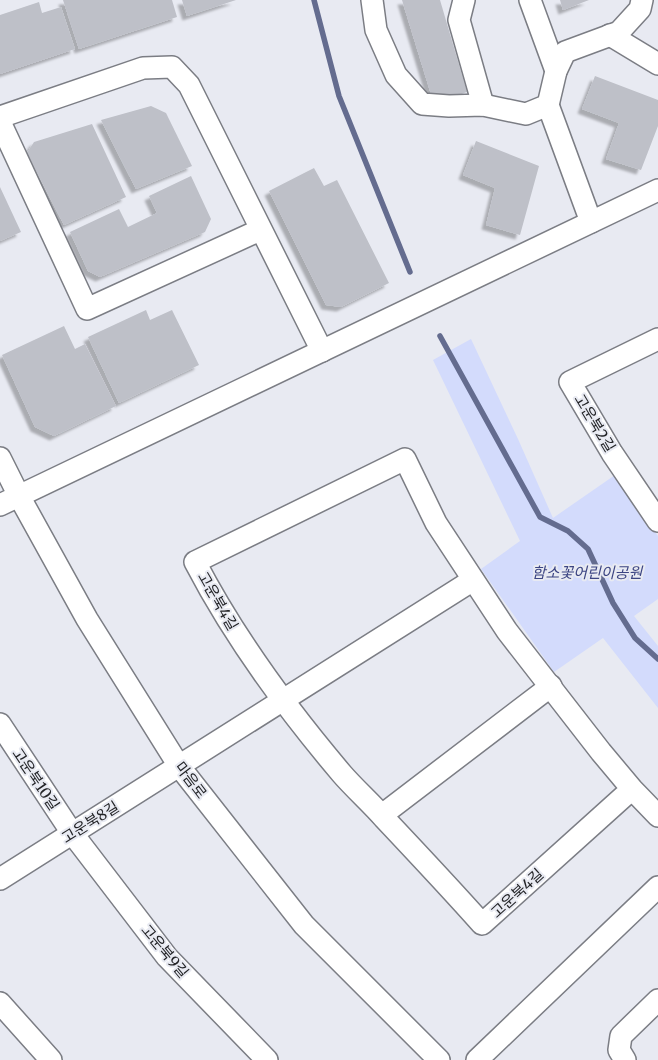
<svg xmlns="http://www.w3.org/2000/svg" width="658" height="1060" viewBox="0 0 658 1060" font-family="Merriweather,'Noto Sans KR',serif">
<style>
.green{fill:#d3dbfc}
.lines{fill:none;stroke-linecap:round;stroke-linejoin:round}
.stream{stroke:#646c8f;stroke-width:5.5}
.building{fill:#bec0c8;filter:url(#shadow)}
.minor-casing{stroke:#7b7d84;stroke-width:24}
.minor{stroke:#fff;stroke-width:21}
.labels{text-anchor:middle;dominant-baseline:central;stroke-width:4;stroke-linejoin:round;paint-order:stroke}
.street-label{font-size:15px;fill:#232427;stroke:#e8eaf2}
.park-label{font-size:15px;font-style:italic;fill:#3c4583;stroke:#e8eaf2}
</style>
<defs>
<filter id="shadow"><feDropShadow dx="-4.5" dy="4.5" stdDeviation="1" flood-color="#0004"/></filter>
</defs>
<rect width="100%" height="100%" fill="#e8eaf2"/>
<path class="green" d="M 471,339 L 518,439 L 553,518 L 615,475 L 658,536 L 658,599 L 634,616 L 658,646 L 658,708 L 603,638 L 554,672 L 481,569 L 520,541 L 433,360 Z"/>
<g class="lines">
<g class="stream">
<path d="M 314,0 L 339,96 L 410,272"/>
<path d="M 440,336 L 540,517 L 568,531 L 588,549 L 613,603 L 635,638 L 658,659"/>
</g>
</g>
<g class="building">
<path d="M 63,0 L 172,0 L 177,17 L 79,49 Z"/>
<path d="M 182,0 L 236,0 L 187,16 Z"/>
<path d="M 402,0 L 440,0 L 467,92 L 434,104 Z"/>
<path d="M 560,0 L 589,0 L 563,10 Z"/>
<path d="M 39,2 L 42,13 L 61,7 L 75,49 L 0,74 L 0,15 Z"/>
<path d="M 595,76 L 658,100 L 658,126 L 641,170 L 606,159 L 619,123 L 582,109 Z"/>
<path d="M 151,106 L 166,113 L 192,166 L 136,189 L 101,120 Z"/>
<path d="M 92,124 L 126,197 L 64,225 L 27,153 L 34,142 Z"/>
<path d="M 476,141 L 539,166 L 520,235 L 486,225 L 495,188 L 463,175 Z"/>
<path d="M 314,168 L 324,186 L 337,180 L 389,283 L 341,307 L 326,305 L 269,191 Z"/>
<path d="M 191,176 L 211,219 L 205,232 L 100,277 L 88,271 L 70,232 L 119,209 L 128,227 L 157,213 L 149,196 Z"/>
<path d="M 0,187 L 21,232 L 0,241 Z"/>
<path d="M 146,310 L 150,320 L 172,310 L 199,365 L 119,403 L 88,337 Z"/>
<path d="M 64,326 L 75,349 L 85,344 L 116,406 L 54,436 L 35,427 L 2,355 Z"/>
</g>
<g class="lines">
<g class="minor-casing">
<g id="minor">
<path d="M 372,0 L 376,30 L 396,75 L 422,104 L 449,106 L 483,105 L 526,114 L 548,105 L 556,71 L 565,52 L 619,32 L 640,9 L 642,0"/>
<path d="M 464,0 L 459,20 L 483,105"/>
<path d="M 530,0 L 556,71"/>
<path d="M 610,35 L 658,64"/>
<path d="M 548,105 L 591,222"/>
<path d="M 0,117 L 143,68 L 172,67 L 189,85 L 322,351"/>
<path d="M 0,122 L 87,309 L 260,230"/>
<path d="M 658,339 L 570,382 L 612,453 L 658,521"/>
<path d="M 0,458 L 19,496 L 87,619 L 179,766 L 304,925 L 439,1060"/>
<path d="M 0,505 L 658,190"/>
<path d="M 0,724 L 72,833 L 167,957 L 267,1060"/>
<path d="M 632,789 L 482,924 C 450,888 417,853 384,818 C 371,803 355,789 342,774 C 286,708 235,639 195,562 L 405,459 L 436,523 L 507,631 L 601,752 L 632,789 L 658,816"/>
<path d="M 382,815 L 551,686"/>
<path d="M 0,879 L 473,580"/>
<path d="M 0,1003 L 51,1060"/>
<path d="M 477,1060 L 658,887"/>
<path d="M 625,1060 L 619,1050 L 621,1036 L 658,1000"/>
</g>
</g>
<use href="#minor" class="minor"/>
</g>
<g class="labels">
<g class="street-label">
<text transform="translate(595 423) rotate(59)">고운북2길</text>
<text transform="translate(218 601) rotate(60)">고운북4길</text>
<text transform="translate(36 779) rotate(56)">고운북10길</text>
<text transform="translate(191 780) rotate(53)">마음로</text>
<text transform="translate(90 822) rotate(-32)">고운북8길</text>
<text transform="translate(517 893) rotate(-42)">고운북4길</text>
<text transform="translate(165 951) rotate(50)">고운북9길</text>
</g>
<g class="park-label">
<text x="587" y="572">함소꽃어린이공원</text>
</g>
</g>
</svg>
